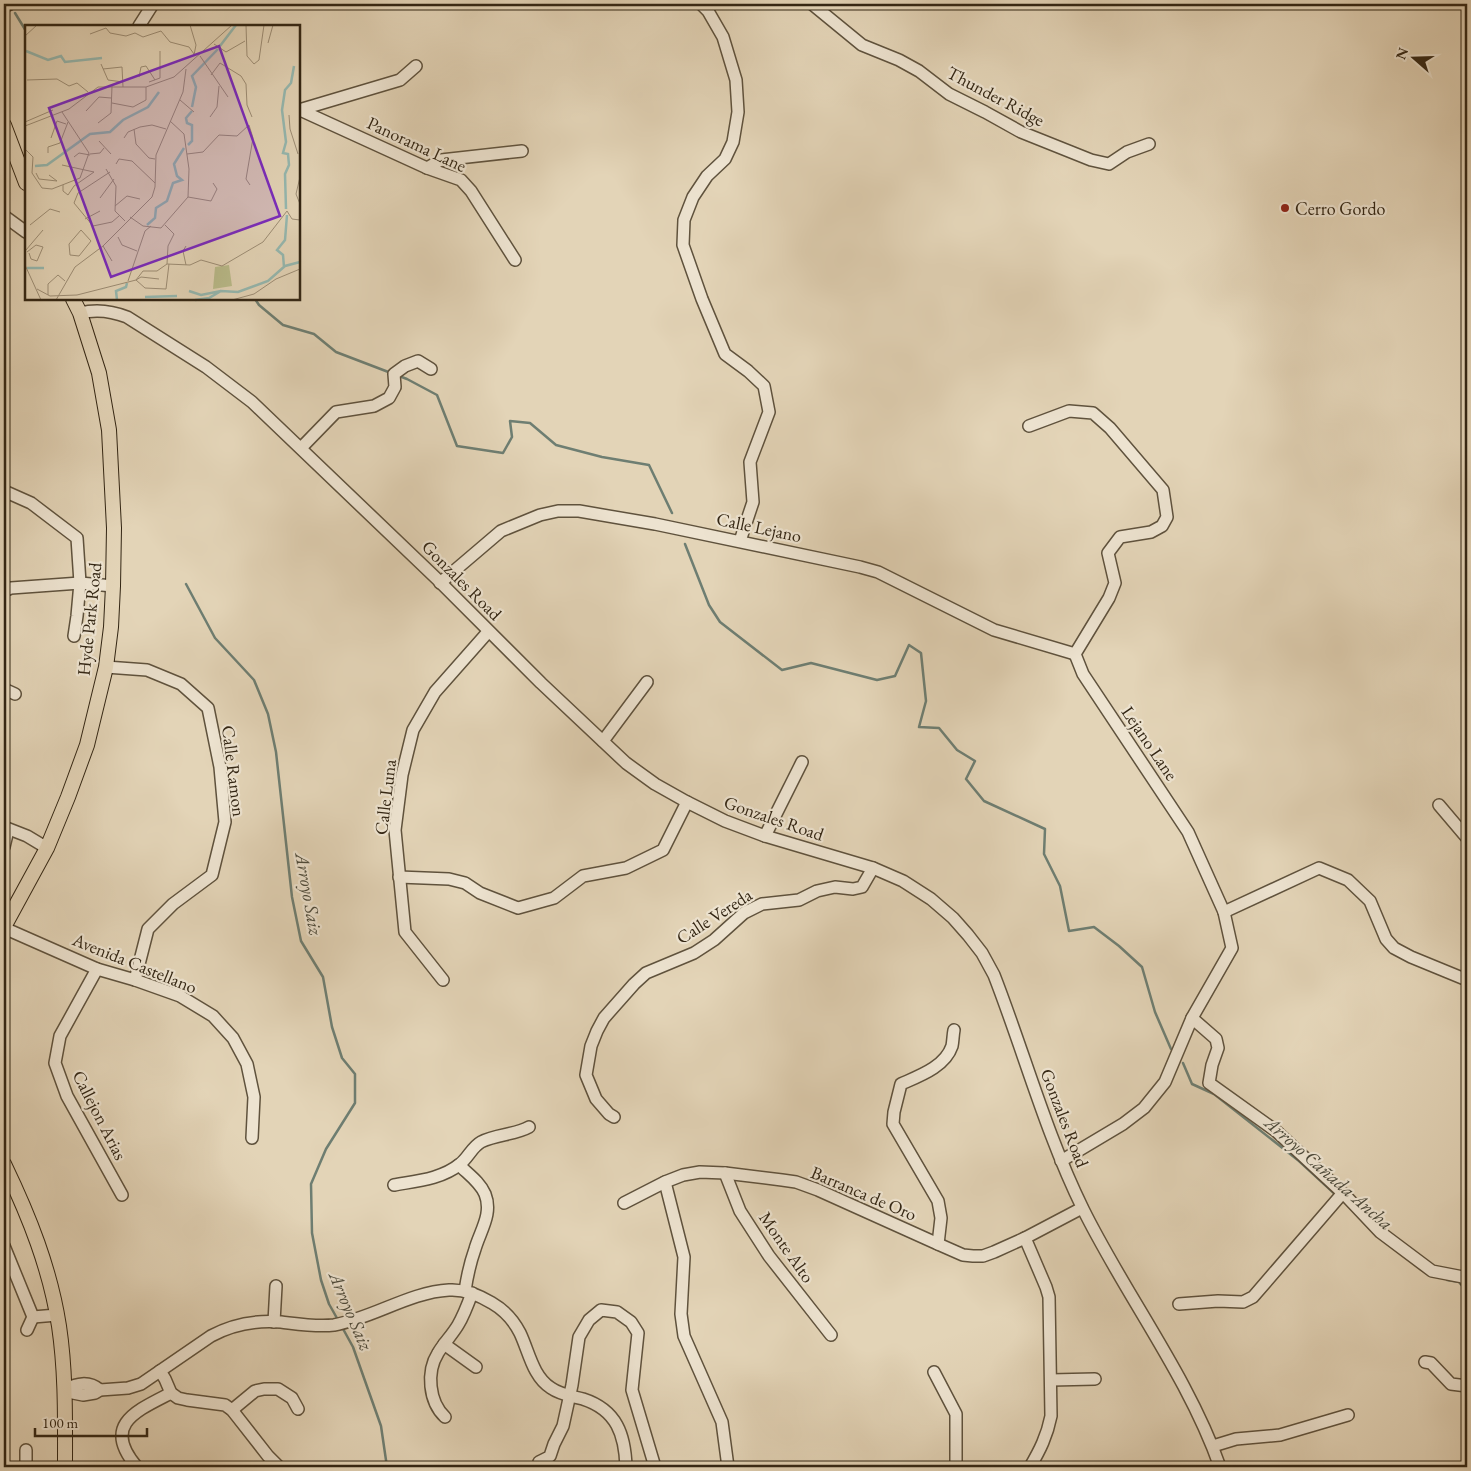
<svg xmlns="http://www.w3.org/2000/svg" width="1471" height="1471" viewBox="0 0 1471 1471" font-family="'EB Garamond',serif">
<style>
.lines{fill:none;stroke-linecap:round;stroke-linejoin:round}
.stream{stroke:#6e7e72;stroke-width:2.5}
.minor-casing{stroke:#5f523d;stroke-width:14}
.major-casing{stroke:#332614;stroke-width:16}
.minor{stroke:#ede3d0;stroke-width:11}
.major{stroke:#e3d4b7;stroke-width:14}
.poi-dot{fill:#8f2418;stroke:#ede3d0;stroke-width:2}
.labels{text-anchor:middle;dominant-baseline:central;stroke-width:4.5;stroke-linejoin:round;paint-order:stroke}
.street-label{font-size:18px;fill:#332614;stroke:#ede3d0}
.poi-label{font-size:18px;fill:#332614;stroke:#ede3d0;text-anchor:start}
.water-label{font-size:19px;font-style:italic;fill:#4c4a3b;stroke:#ede3d0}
.inset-river{fill:none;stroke:#95b8b0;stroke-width:2.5}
.inset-road{fill:none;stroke:#9d8e76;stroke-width:1}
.view{fill:#7b2cbf;fill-opacity:0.15;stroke:#7b2cbf;stroke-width:2.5}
.inset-edge{fill:none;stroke:#332614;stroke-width:2.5}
</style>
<rect width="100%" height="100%" fill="#e3d4b7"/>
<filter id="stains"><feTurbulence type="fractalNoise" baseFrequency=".004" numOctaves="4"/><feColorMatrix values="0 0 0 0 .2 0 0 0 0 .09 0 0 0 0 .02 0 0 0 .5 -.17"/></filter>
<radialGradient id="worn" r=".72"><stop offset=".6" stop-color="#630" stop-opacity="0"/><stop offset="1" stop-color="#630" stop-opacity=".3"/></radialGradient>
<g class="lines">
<g class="stream">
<path d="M 15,13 L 26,31"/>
<path d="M 255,299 L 259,305 L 283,325 L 314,334 L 336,352 L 391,373"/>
<path d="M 399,376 L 407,379 L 437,395 L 457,446 L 503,453 L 512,437 L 510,421 L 530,423 L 556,445 L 602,457 L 649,465 L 672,513"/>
<path d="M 685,544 L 709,605 L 720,622 L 782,670 L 811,663 L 877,680 L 895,676 L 909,645 L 921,653 L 926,701 L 919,727 L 939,728 L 957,750 L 975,761 L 966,779 L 984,801 L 1045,829 L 1044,854 L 1060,886 L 1069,931 L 1094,927 L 1119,946 L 1142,967 L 1155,1012 L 1171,1049"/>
<path d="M 186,584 L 215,638 L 254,680 L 268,714 L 276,752 L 292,897 L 301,941 L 323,977 L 332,1027 L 342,1058 L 355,1074 L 355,1103 L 326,1149 L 311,1184 L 312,1233 L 321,1280 L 329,1304 L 338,1320"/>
<path d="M 1183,1063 L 1192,1084 L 1214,1094 L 1299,1161 L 1336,1195"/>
<path d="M 1447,1280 L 1459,1282 L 1467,1292"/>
<path d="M 342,1327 L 353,1347 L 381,1426 L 387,1467"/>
</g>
<g class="minor-casing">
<g id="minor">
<path d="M 701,4 L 708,11 L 723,37 L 736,80 L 738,112 L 733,142 L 725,159 L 707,176 L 693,197 L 684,220 L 683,245 L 702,299 L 725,354 L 748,371 L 764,386 L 769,412 L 750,462 L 753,502 L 740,541"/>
<path d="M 812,4 L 862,45 L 899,60 L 919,71 L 949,94 L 985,112 L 1021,132 L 1091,160 L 1109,164 L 1127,152 L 1149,144"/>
<path d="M 4,7 L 10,4"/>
<path d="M 139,26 L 153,4"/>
<path d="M 299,110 L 400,80 L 416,66"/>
<path d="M 300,110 L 427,168 L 461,180 L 471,191 L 515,260"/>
<path d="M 427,168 L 441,160 L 522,151"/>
<path d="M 4,216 L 26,232"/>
<path d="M 80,313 C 96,309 112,311 127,317 L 206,367 L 252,402 L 437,579 L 541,683 L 626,763 L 655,784 L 687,802 L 725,821 L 765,836 L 873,868 L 903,881 L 931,899 L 953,918 L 968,935 L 982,953 L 994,975 C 1024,1052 1046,1134 1083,1209 C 1126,1296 1188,1376 1220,1467"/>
<path d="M 1029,426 L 1069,411 L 1093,413 L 1110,428 L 1163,490 L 1167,517 L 1162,526 L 1151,532 L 1120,537 L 1108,553 L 1115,583 L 1109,598 L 1075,654 L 1083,674 L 1188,832 L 1224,912 L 1232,948 L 1192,1018 L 1165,1082 L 1144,1108 L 1123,1124 L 1061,1161"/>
<path d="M 301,448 L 336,412 L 374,406 L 389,398 L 395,387 L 394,374 L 405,366 L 418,361 L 431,369"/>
<path d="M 4,491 L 31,503 L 77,538 L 80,583 L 77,616 L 74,636"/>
<path d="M 440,583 L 501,531 L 540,515 L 558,511 L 579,511 L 655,524 L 860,567 L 878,572 L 994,630 L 1075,654"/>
<path d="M 4,591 L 11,588 L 80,583 L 113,586"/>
<path d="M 106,667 L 147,670 L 181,684 L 208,708 L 220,767 L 225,822 L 212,875 L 173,904 L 148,929 L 135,980"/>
<path d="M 4,689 L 15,694"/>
<path d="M 603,741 L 647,682"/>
<path d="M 1439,805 L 1467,838"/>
<path d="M 4,827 L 27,836 L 47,848"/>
<path d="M 765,836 L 802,762"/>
<path d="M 4,847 L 8,830"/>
<path d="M 399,877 L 449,879 L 465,883 L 480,893 L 518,908 L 554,898 L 583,876 L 626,868 L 663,850 L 687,802"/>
<path d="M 1224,912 L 1319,868 L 1348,880 L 1370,901 L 1386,939 L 1394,948 L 1411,957 L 1467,980"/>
<path d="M 4,928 L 97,969 L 135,980 L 180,996 L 213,1016 L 233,1038 L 247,1064 L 254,1097 L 252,1138"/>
<path d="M 97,969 L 60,1036 L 55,1063 L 67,1096 L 122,1195"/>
<path d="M 443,980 L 405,932 L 395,830 L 402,775 L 413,730 L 435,692 L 488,632"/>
<path d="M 1192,1018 L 1216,1039 L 1218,1048 L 1212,1065 L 1209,1083 L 1276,1131 L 1345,1195 L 1380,1232 L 1432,1271 L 1463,1277 L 1467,1282"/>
<path d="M 614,1117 L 609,1114 L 596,1099 L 586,1075 L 591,1046 L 597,1031 L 604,1018 L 634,984 L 646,973 L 694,953 L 714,940 L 744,913 L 762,904 L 799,900 L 817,891 L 835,887 L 853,889 L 862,887 L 873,868"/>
<path d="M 459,1165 C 468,1174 480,1182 485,1194 C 493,1214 480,1231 475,1249 C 470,1263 467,1277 465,1291"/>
<path d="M 725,1173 L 740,1211 L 769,1256 L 831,1335"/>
<path d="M 665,1182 L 684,1257 L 681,1314 L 684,1336 L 722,1422 L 728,1467"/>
<path d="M 394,1185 C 416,1181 442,1179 460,1164 C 468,1158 472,1147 481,1142 C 496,1134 515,1135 529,1127"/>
<path d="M 624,1203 L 665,1182 L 683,1175 L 700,1172 L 725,1173 L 782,1180 L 796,1182 L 818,1190 L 938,1244 L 963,1255 L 973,1256 L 983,1256 L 994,1252 L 1025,1238 L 1082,1208"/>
<path d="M 1025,1238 L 1046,1287 L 1049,1297 L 1051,1416 C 1047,1436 1040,1450 1030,1467"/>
<path d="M 938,1244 L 941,1218 L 938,1201 L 893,1124 L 894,1112 L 901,1084 C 919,1076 945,1067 952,1046 C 953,1041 953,1035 954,1030"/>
<path d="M 4,1246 L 33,1317 L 27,1330"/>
<path d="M 1179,1304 L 1218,1301 L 1243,1302 L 1253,1297 L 1341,1195"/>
<path d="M 33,1317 L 57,1315"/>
<path d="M 274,1322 L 276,1286"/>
<path d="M 444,1344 L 476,1367"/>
<path d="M 1425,1362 L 1431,1363 L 1451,1384 L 1467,1386"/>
<path d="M 160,1371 L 165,1379 L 171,1393 L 178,1398 L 187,1400 L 225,1405 L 232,1410 L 268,1456 L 279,1467"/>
<path d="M 934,1372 L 956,1414 L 956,1467"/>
<path d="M 1051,1380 L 1095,1379"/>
<path d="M 64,1389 L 73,1393 L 83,1395 L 95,1393 L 100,1390 L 128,1388 L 141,1384 L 211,1336 C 233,1324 256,1320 281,1322 C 298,1324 316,1327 334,1325 C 373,1318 410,1292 449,1290 C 465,1289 479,1295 492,1303 C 504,1310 514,1321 520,1333 C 529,1352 533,1377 551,1388 C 561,1395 572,1396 583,1399 C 617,1410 625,1435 626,1467"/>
<path d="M 64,1389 C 77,1384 88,1380 100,1390"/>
<path d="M 232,1410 L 255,1391 L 264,1389 L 278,1389 L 292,1398 L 298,1409"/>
<path d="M 445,1417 C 429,1402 426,1372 438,1353 C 444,1343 452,1335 458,1325 C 464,1315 468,1304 472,1293"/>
<path d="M 1213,1446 L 1236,1439 L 1280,1435 L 1348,1415"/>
<path d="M 26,1450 L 26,1467"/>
<path d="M 539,1462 L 547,1458 L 550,1456 L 554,1444 L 563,1426 L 572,1385 L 579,1337 L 589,1320 L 601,1310 L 617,1312 L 631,1322 L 638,1333 L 632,1390 L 655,1467"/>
<path d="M 137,1467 C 101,1425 136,1411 171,1393"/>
</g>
</g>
<g class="major-casing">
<g id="major">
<path d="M 4,125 L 26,183"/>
<path d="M 4,927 L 47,848 L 68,797 L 87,745 L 106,667 L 111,627 L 113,586 L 114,528 L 109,430 L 99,373 L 80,313 L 73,299"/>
<path d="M 4,1164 C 29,1216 50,1268 59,1326 C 66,1373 65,1420 65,1467"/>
</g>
</g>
<use href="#minor" class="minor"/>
<use href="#major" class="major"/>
</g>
<circle class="poi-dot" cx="1285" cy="208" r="5"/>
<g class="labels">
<g class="street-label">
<text transform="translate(996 96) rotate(28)">Thunder Ridge</text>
<text transform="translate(417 144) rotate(25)">Panorama Lane</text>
<text transform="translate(759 527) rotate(12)">Calle Lejano</text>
<text transform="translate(462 580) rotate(45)">Gonzales Road</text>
<text transform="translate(89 619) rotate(-84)">Hyde Park Road</text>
<text transform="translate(1150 743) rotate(56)">Lejano Lane</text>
<text transform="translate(234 771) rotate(83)">Calle Ramon</text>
<text transform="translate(385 797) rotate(-83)">Calle Luna</text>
<text transform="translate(774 818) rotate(19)">Gonzales Road</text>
<text transform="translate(714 916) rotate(-33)">Calle Vereda</text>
<text transform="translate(135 963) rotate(22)">Avenida Castellano</text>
<text transform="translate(100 1115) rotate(63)">Callejon Arias</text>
<text transform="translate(1065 1118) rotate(69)">Gonzales Road</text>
<text transform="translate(864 1193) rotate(23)">Barranca de Oro</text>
<text transform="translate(787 1247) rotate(55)">Monte Alto</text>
</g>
<g class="poi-label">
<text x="1295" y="208">Cerro Gordo</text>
</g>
<g class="water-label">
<text transform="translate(309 894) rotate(80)">Arroyo Saiz</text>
<text transform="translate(1329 1173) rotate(41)">Arroyo Cañada Ancha</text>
<text transform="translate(351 1311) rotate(67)">Arroyo Saiz</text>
</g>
</g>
<g transform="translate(25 25)">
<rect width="275" height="275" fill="#e3d4b7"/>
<path d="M 204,240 L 207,261 L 188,264 L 190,242 Z" fill="#b9bb8a"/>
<path class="inset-river" d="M 195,21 L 211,0M 1,26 L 23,35 L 36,31 L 40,37 L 77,33M 167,82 L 171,62 L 167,51 L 193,24M 163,120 L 167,116 L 167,100 L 162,98 L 161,93 L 167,86M 10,141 L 22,140 L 65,109 L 85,107 L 98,95 L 123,82 L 134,67M 261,184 L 260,149 L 264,140 L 263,129 L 258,128 L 261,117 L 257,85 L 260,65 L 266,58 L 269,41M 122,200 L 130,193 L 131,183 L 142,176 L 148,158 L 157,155 L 152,151 L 149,139 L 159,123M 259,242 L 258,230 L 252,225 L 260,215 L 262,190M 2,243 L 19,243M 164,266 L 176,270 L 196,266M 120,272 L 152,271M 92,275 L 91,266 L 101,262 L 102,258M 170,275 L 184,273 L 196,266 L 213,267 L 243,256 L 260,241 L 275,237"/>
<path class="inset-road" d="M 165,0 L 171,20 L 169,30M 221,0 L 222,31 L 229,39 L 234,35 L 239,0M 65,9 L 81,3 L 85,8 L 101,11 L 110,8 L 118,12 L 136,6 L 145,17 L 164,22 L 169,29M 0,11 L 12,0M 243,18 L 248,0M 189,19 L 201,27 L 220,16M 175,31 L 203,72M 76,39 L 83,55 L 98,57M 78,44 L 97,42 L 98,62M 186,50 L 195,38 L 216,51 L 221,59 L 222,80 L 227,92M 114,52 L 116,42 L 121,41 L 130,55M 2,55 L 32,54 L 44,61 L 52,58 L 63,67M 124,57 L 135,53 L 135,26M 155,75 L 169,87M 87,78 L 108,82 L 121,75 L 121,62M 61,86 L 74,72 L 86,73M 264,90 L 265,104 L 273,129M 185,92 L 192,82 L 194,61M 145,96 L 159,109 L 164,144 L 163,172M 0,97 L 28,85M 73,98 L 86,88 L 87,61M 0,101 L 44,84 L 73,62 L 121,62 L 149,52 L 207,0M 109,104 L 111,119 L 124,133 L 130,134M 26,113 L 32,96 L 41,99M 99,113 L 103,107 L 115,102 L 127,100 L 141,104M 74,116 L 86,129M 0,124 L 8,132 L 7,148 L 17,163 L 27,164 L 55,153 L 64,128 L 37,87M 23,128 L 23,122 L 35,118 L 43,97M 65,129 L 75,128 L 79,123M 162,129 L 178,127 L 194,110 L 212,111 L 224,100 L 228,113 L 221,154 L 225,160M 49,132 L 54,128 L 65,130M 91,139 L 94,134 L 107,136 L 130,158M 37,140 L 69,147 L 49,161 L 43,170 L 38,166 L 38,160M 81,144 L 91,161 L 90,186 L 100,196M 85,147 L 53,168 L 49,178 L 68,201 L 87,197 L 94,191M 11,148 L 14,154 L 32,156 L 24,150M 275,152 L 271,169 L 275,179M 75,173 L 89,154M 90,181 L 102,171 L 115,174M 105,192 L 118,201 L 136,203 L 163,172 L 186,176 L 192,164 L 188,158M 60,194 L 75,186M 5,200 L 25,184 L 35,187M 140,200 L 149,209 L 143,221 L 142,239M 56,205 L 66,216 L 54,231 L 45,230 L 44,219 ZM 93,212 L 97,220 L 112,226M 78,221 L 87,236M 1,225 L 18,205M 2,227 L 11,220 L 18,222 L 12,236 L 6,234 L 4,228M 0,240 L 16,275M 161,240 L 158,226 L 161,221M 134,254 L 116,252 L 111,255 L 120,263 L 141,264 L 144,239M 103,256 L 120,206 L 126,201M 12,264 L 25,271 L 52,270 L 111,255 L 118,246 L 132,246 L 142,239 L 165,240 L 176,235 L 197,241 L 238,217 L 262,186 L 267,194 L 275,195M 23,270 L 23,259 L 33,250 L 40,256M 31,275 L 50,242 L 78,221 L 127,172 L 130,162 L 131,130 L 158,67 L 161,44M 207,275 L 229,269 L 251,254 L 275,244"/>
<path class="view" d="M 194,21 L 255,191 L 86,252 L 24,83 Z"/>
<rect width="275" height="275" class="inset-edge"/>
</g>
<rect width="1471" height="1471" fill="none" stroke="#e3d4b7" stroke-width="20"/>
<rect x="5" y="5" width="1461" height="1461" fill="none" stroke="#332614" stroke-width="2.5"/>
<rect x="10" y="10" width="1451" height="1451" fill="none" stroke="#332614"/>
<g transform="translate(1414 58) rotate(290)" stroke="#ede3d0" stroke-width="4" paint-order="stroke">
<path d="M0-4L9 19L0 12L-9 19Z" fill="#332614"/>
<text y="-8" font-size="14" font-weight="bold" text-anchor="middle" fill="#332614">N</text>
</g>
<path d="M35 1428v8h112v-8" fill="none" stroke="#332614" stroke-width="2.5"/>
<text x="42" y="1428" font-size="15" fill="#332614" stroke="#ede3d0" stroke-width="4" paint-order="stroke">100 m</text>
<rect width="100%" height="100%" filter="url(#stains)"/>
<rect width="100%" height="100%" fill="url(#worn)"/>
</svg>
